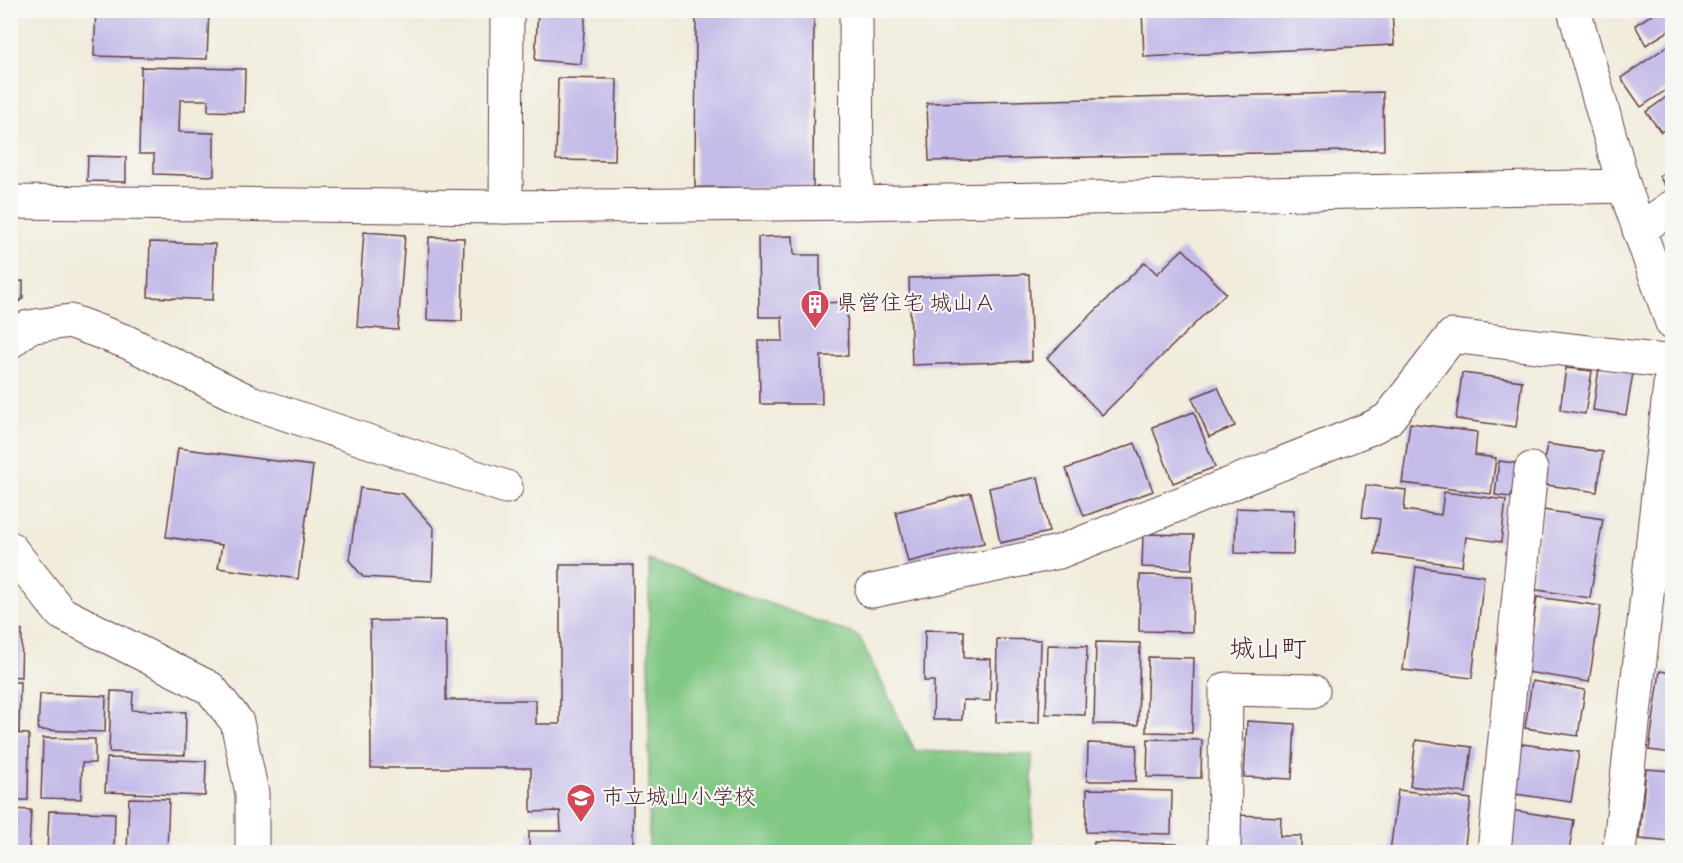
<svg xmlns="http://www.w3.org/2000/svg" width="1683" height="863" viewBox="0 0 1683 863" font-family="Mynerve,'Klee One',sans-serif">
<style>
.green{fill:#81c884;stroke:#667458;stroke-width:1.5}
.building{fill:#c4bbe8}
.lines{fill:none;stroke-linecap:round;stroke-linejoin:round}
.minor-casing{stroke:#633e45;stroke-width:35}
.minor{stroke:#fff;stroke-width:33}
.labels{text-anchor:middle;dominant-baseline:central;stroke-width:4.5;stroke-linejoin:round;paint-order:stroke}
.poi-label{font-size:22px;fill:#4a1f2b;stroke:#f6f6f2;text-anchor:start}
.quarter-label{font-size:26px;fill:#4a1f2b;stroke:#f6f6f2}
</style>
<rect width="100%" height="100%" fill="#f6f6f2"/>
<filter id="ink" filterUnits="userSpaceOnUse"><feTurbulence type="fractalNoise" baseFrequency=".0167" numOctaves="2"/><feDisplacementMap in="SourceGraphic" scale="12" xChannelSelector="R" yChannelSelector="G"/><feConvolveMatrix kernelMatrix="1 2 1 2 8 2 1 2 1" color-interpolation-filters="sRGB"/></filter>
<filter id="wash" filterUnits="userSpaceOnUse"><feTurbulence type="fractalNoise" baseFrequency=".008" numOctaves="4" result="noise"/><feDisplacementMap in="SourceGraphic" scale="24" xChannelSelector="R" yChannelSelector="G"/><feGaussianBlur stdDeviation="1.35" result="paint"/><feColorMatrix in="noise" values="0 0 0 0 0 0 0 0 0 0 0 0 0 0 0 0 0 1.4 0 .05"/><feComposite in="paint" operator="in"/></filter>
<g filter="url(#wash)">
<rect width="100%" height="100%" fill="#f1ecdb"/>
<path class="green" d="M 649,560 L 859,636 L 915,751 L 1032,755 L 1032,852 L 649,852 Z"/>
<g id="blocks">
<g class="building">
<path d="M 96,10 L 209,10 L 207,59 L 94,56 Z"/>
<path d="M 538,10 L 586,10 L 581,64 L 535,60 Z"/>
<path d="M 696,10 L 814,10 L 813,188 L 695,187 Z"/>
<path d="M 1142,10 L 1392,10 L 1394,45 L 1144,57 Z"/>
<path d="M 1659,10 L 1672,10 L 1672,29 L 1646,45 L 1635,25 Z"/>
<path d="M 1672,43 L 1672,86 L 1641,107 L 1621,78 Z"/>
<path d="M 141,67 L 245,69 L 244,112 L 208,111 L 208,100 L 180,100 L 179,132 L 214,133 L 214,176 L 154,174 L 154,154 L 139,154 Z"/>
<path d="M 558,78 L 617,79 L 615,161 L 556,160 Z"/>
<path d="M 1383,92 L 1384,150 L 929,161 L 927,103 Z"/>
<path d="M 1672,93 L 1672,124 L 1661,132 L 1646,112 Z"/>
<path d="M 88,156 L 126,157 L 126,182 L 87,181 Z"/>
<path d="M 1672,168 L 1672,194 L 1671,195 L 1659,176 Z"/>
<path d="M 364,232 L 405,235 L 398,330 L 357,327 Z"/>
<path d="M 793,236 L 794,255 L 820,255 L 820,303 L 847,302 L 848,356 L 821,356 L 822,404 L 760,404 L 759,341 L 783,341 L 782,317 L 759,317 L 758,237 Z"/>
<path d="M 429,237 L 464,238 L 462,321 L 427,320 Z"/>
<path d="M 150,242 L 215,244 L 213,300 L 148,297 Z"/>
<path d="M 1183,249 L 1226,293 L 1102,415 L 1047,358 L 1145,262 L 1157,274 Z"/>
<path d="M 1029,274 L 1032,361 L 912,365 L 909,278 Z"/>
<path d="M 23,281 L 23,298 L 10,310 L 10,282 Z"/>
<path d="M 1566,368 L 1592,371 L 1585,414 L 1560,410 Z"/>
<path d="M 1599,368 L 1633,373 L 1626,415 L 1593,410 Z"/>
<path d="M 1462,373 L 1522,381 L 1516,427 L 1456,419 Z"/>
<path d="M 1218,387 L 1235,426 L 1209,437 L 1192,398 Z"/>
<path d="M 1194,412 L 1215,467 L 1173,483 L 1152,427 Z"/>
<path d="M 1410,423 L 1477,432 L 1475,455 L 1496,458 L 1491,494 L 1402,483 Z"/>
<path d="M 1135,443 L 1153,491 L 1084,516 L 1066,469 Z"/>
<path d="M 1547,444 L 1603,452 L 1597,492 L 1540,484 Z"/>
<path d="M 178,448 L 313,466 L 298,579 L 218,568 L 222,545 L 166,537 Z"/>
<path d="M 1499,461 L 1522,464 L 1517,498 L 1495,495 Z"/>
<path d="M 1038,477 L 1049,532 L 1000,543 L 989,488 Z"/>
<path d="M 1366,485 L 1406,490 L 1404,510 L 1441,515 L 1444,492 L 1506,500 L 1501,542 L 1466,537 L 1462,566 L 1375,554 L 1380,519 L 1362,517 Z"/>
<path d="M 360,488 L 403,494 L 434,528 L 432,581 L 363,577 L 349,560 Z"/>
<path d="M 971,493 L 984,543 L 908,562 L 896,512 Z"/>
<path d="M 1236,508 L 1294,510 L 1293,554 L 1235,553 Z"/>
<path d="M 1543,510 L 1603,519 L 1590,598 L 1531,589 Z"/>
<path d="M 1143,534 L 1194,535 L 1192,569 L 1142,567 Z"/>
<path d="M 560,565 L 633,565 L 633,852 L 529,852 L 529,831 L 561,831 L 560,811 L 531,812 L 531,768 L 371,768 L 370,621 L 446,620 L 446,700 L 536,700 L 536,724 L 560,724 Z"/>
<path d="M 1416,567 L 1484,576 L 1472,678 L 1403,670 Z"/>
<path d="M 1140,575 L 1193,576 L 1192,632 L 1139,631 Z"/>
<path d="M 1537,597 L 1601,606 L 1589,682 L 1526,672 Z"/>
<path d="M 10,629 L 22,630 L 21,677 L 10,676 Z"/>
<path d="M 925,630 L 964,631 L 964,658 L 991,659 L 990,701 L 963,700 L 962,720 L 933,720 L 934,681 L 924,681 Z"/>
<path d="M 997,639 L 1041,640 L 1039,723 L 996,722 Z"/>
<path d="M 1096,642 L 1140,643 L 1138,725 L 1094,724 Z"/>
<path d="M 1048,645 L 1087,646 L 1085,715 L 1046,714 Z"/>
<path d="M 1148,657 L 1194,658 L 1192,733 L 1146,732 Z"/>
<path d="M 1660,671 L 1672,673 L 1672,753 L 1649,750 Z"/>
<path d="M 1532,681 L 1585,690 L 1578,736 L 1525,728 Z"/>
<path d="M 10,682 L 20,682 L 19,732 L 10,732 Z"/>
<path d="M 111,691 L 133,692 L 132,710 L 186,712 L 185,755 L 109,752 Z"/>
<path d="M 40,694 L 106,696 L 105,732 L 38,730 Z"/>
<path d="M 1247,721 L 1295,724 L 1292,779 L 1244,777 Z"/>
<path d="M 10,733 L 29,734 L 28,800 L 10,800 Z"/>
<path d="M 43,738 L 95,739 L 95,763 L 82,763 L 81,799 L 41,798 Z"/>
<path d="M 1148,739 L 1202,740 L 1201,778 L 1147,777 Z"/>
<path d="M 1416,740 L 1472,747 L 1466,793 L 1410,786 Z"/>
<path d="M 1088,743 L 1137,745 L 1136,781 L 1087,781 Z"/>
<path d="M 1515,743 L 1579,752 L 1571,802 L 1508,793 Z"/>
<path d="M 107,758 L 206,761 L 205,796 L 105,792 Z"/>
<path d="M 1646,769 L 1672,771 L 1672,842 L 1639,839 Z"/>
<path d="M 1087,789 L 1172,791 L 1171,834 L 1086,832 Z"/>
<path d="M 1398,790 L 1471,799 L 1464,852 L 1390,852 Z"/>
<path d="M 129,798 L 169,799 L 167,852 L 127,852 Z"/>
<path d="M 10,809 L 31,810 L 29,852 L 10,852 Z"/>
<path d="M 1510,810 L 1574,820 L 1569,852 L 1504,852 Z"/>
<path d="M 49,811 L 115,813 L 114,852 L 47,852 Z"/>
<path d="M 1238,815 L 1281,817 L 1280,836 L 1301,836 L 1301,852 L 1236,852 Z"/>
<path d="M 1094,842 L 1177,844 L 1177,852 L 1093,852 Z"/>
</g>
</g>
</g>
<g filter="url(#ink)">
<use href="#blocks" fill-opacity="0" stroke="#633e45" stroke-width="1.5"/>
<g class="lines">
<g class="minor-casing">
<g id="minor">
<path d="M 856,10 L 857,203"/>
<path d="M 1574,10 L 1624,186 L 1672,323"/>
<path d="M 10,202 L 506,207 L 857,203 L 1624,186"/>
<path d="M 506,207 L 507,10"/>
<path d="M 1639,230 L 1672,207"/>
<path d="M 10,342 L 28,327 L 70,321 L 127,342 L 250,402 L 506,487"/>
<path d="M 10,548 L 61,613 L 210,688 L 237,722 L 252,793 L 252,852"/>
<path d="M 872,591 L 1059,552 L 1371,428 L 1388,419 L 1452,336 L 1672,362"/>
<path d="M 1224,852 L 1226,689 L 1313,691"/>
<path d="M 1494,852 L 1531,469"/>
<path d="M 1619,852 L 1672,366"/>
</g>
</g>
<use href="#minor" class="minor"/>
</g>
</g>
<defs>
<g id="building-pin" transform="scale(1.5)"><path d="M0 17L-7.5 6A9.5 9.5 0 1 1 7.5 6Z" fill="#d1495b" stroke="#f6f6f2"/><path d="M-4-6H4V6H1V3H-1V6H-4ZM-2.5-4.3h1.7v1.8h-1.7ZM.8-4.3h1.7v1.8H.8ZM-2.5-1h1.7V.8h-1.7ZM.8-1h1.7V.8H.8Z" fill="#fff"/></g>
<g id="school-pin" transform="scale(1.5)"><path d="M0 17L-7.5 6A9.5 9.5 0 1 1 7.5 6Z" fill="#d1495b" stroke="#f6f6f2"/><path d="M0-5L7-2L0 1L-7-2ZM-4 1L0 2.5L4 1V4Q0 6-4 4Z" fill="#fff"/></g>
</defs>
<g fill-rule="evenodd">
<use href="#building-pin" x="815" y="304"/>
<use href="#school-pin" x="581" y="798"/>
</g>
<g class="labels">
<g class="poi-label">
<text x="836" y="304">県営住宅 城山Ａ</text>
<text x="602" y="798">市立城山小学校</text>
</g>
<g class="quarter-label">
<text x="1268" y="650">城山町</text>
</g>
</g>
<rect width="1683" height="863" fill="none" stroke="#f6f6f2" stroke-width="36"/>
</svg>
